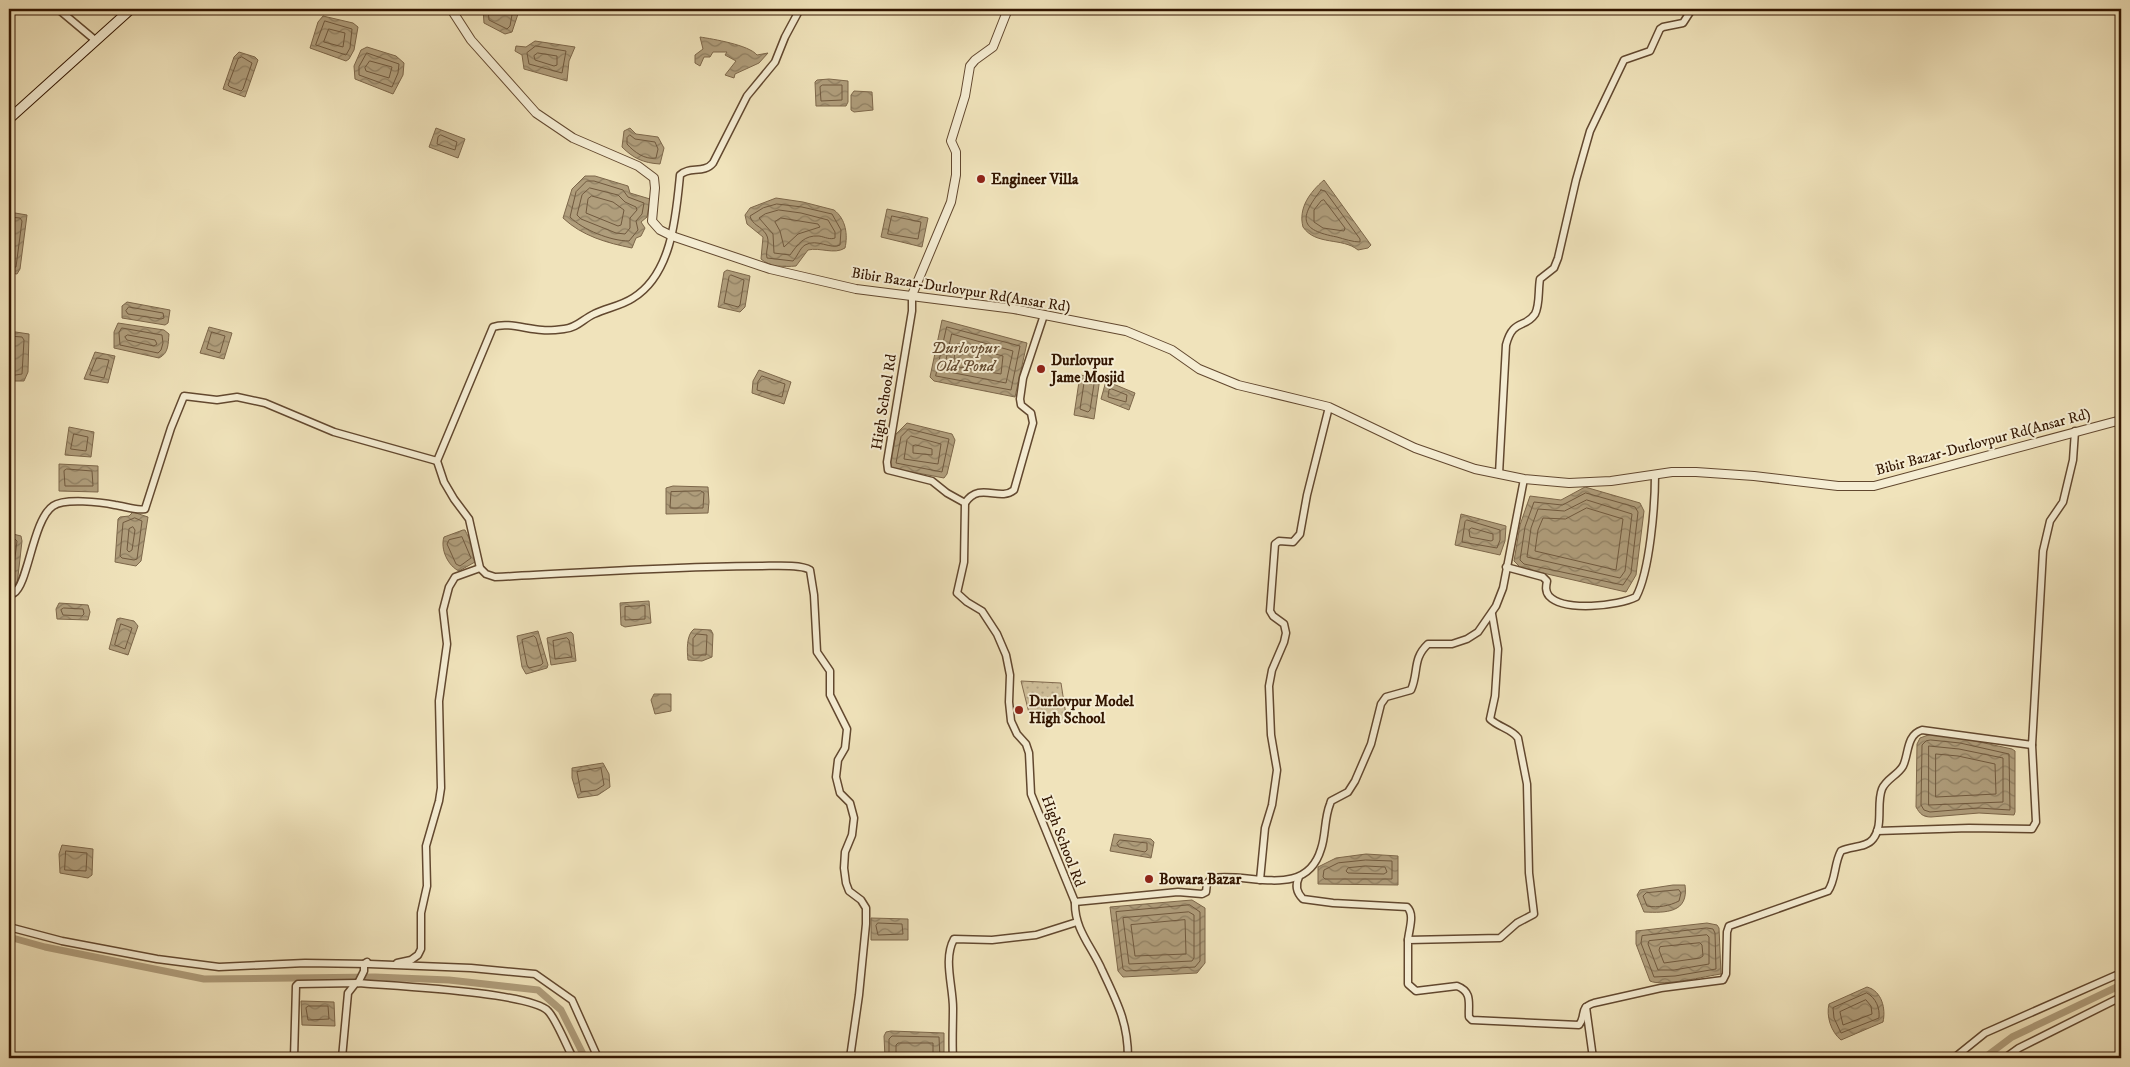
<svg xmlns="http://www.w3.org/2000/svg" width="2130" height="1067" viewBox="0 0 2130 1067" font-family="'IM FELL DW Pica',serif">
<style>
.green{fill:url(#green-dots);stroke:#816a4e}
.water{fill:url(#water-waves);stroke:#7d674a}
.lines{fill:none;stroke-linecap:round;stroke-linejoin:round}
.shore{stroke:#70593e;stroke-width:1}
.canal{stroke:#af9d7b;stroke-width:7}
.minor-casing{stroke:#62482f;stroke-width:9}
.tertiary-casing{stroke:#62482f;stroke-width:10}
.secondary-casing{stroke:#321500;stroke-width:11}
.minor{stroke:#f5edd3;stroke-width:6}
.tertiary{stroke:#f5edd3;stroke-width:8}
.secondary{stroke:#f5edd3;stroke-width:9}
.poi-dot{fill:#8f2418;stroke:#f5edd3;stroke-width:2}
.labels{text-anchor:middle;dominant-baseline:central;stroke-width:4;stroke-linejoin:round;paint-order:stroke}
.poi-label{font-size:15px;font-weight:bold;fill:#321500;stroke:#f5edd3;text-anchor:start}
.street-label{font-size:15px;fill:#321500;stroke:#f5edd3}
.water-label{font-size:16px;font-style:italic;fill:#644b31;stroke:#f5edd3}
</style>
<defs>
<pattern id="green-dots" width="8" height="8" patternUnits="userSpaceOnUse" patternTransform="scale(1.25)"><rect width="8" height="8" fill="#d0c09b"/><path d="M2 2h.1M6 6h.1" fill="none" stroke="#b3a484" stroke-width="1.8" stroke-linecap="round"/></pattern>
<pattern id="water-waves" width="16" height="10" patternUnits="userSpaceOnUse" patternTransform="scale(1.25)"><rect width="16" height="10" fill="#af9d7b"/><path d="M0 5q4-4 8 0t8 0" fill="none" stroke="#8f7f62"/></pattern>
</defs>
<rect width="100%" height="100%" fill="#f0e3bb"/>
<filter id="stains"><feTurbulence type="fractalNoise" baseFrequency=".004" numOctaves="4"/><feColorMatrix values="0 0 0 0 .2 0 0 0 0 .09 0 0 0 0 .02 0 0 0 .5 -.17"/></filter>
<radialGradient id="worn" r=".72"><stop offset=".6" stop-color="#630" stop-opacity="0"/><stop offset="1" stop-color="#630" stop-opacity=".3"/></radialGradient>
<path class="green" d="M 1021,681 L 1061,683 L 1067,722 L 1031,721 Z"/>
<g class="water">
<path d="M 483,9 L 518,9 L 518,14 L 512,32 L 505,34 L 484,23 Z"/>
<path d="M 323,16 L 353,23 L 358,27 L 354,50 L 349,59 L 346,61 L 310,48 L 318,22 Z"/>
<path d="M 700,37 C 713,39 749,45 757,55 L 768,53 L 759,63 L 735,74 L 734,78 L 725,75 L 736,61 L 725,55 L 727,52 L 713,52 L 710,57 L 704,57 L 700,66 L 695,63 L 695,55 L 703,49 Z"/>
<path d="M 535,41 L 575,47 L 569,61 L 567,81 L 524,69 L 522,55 L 515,51 L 516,46 L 526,47 Z"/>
<path d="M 367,47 L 396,56 L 404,63 L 403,75 L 393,94 L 355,79 L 354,66 L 361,50 Z"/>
<path d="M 239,52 L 255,57 L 258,60 L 245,97 L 223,89 L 234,57 Z"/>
<path d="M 829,79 L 848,81 L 848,102 L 846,106 L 816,106 L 815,82 L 817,80 Z"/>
<path d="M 854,91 L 872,92 L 873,110 L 854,112 L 851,110 L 851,95 Z"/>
<path d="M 436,128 L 465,139 L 458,158 L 429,147 Z"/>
<path d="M 630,128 L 636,134 L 658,137 L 664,148 L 660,164 C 643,163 633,158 622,147 L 624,131 Z"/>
<path d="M 585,176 L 595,176 L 628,186 L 630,193 L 650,199 L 647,217 L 641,222 L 645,228 L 641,236 L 636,238 L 632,248 C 607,243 582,236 563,218 L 572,189 Z"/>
<path d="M 1324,180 L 1371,245 L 1368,248 L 1358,250 C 1342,237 1316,246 1303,227 C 1298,208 1310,192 1324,180 Z"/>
<path d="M 776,198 L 803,202 L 834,210 C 846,219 848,235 845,248 C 834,255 820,247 808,250 L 796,266 C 784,267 770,267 761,259 L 763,237 L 747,224 L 745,215 L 750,208 Z"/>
<path d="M 887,209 L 928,218 L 922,247 L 881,237 Z"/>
<path d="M 9,212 L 27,215 L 20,269 L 17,274 L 9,273 Z"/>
<path d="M 727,270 L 750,276 L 745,307 L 740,312 L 718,307 L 724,272 Z"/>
<path d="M 127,302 L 170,310 L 168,323 L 165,325 L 122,318 L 122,306 Z"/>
<path d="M 942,320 L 1027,343 L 1015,397 L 934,381 L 930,377 Z"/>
<path d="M 118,323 L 164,330 L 169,334 C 168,344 169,353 159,358 L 114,348 L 114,332 Z"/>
<path d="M 209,327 L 232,333 L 224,359 L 200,353 Z"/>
<path d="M 9,331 L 29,334 L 28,372 L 24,381 L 9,381 Z"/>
<path d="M 95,352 L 115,356 L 108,383 L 84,379 Z"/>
<path d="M 759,370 L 791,382 L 784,404 L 752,393 L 753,381 Z"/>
<path d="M 1080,375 L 1100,378 L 1094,419 L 1074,415 Z"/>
<path d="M 1106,381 L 1135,393 L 1129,410 L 1101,399 Z"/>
<path d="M 907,423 L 952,434 L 955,440 L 947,474 L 944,478 L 891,468 L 890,463 L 896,434 Z"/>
<path d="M 69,427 L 94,432 L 91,457 L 65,455 Z"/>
<path d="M 59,464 L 98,466 L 98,492 L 59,491 Z"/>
<path d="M 673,486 L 708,487 L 709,502 L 708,513 L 666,514 L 666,488 Z"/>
<path d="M 1585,487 L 1640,503 L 1644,511 L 1636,575 L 1626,592 L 1521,568 L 1514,561 L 1520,525 L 1530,496 L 1561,500 Z"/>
<path d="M 133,512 L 148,517 L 141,561 L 136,566 L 115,562 L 118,519 L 120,517 L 129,516 Z"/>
<path d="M 1461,514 L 1506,526 L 1505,541 L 1500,555 L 1455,545 Z"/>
<path d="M 463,530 L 465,530 C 469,539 478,552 475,562 L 459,571 C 448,566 440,549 444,537 Z"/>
<path d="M 9,533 L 21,536 L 22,541 L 17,585 L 12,588 L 9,588 Z"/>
<path d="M 649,601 L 651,623 L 625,627 L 621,625 L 620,603 Z"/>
<path d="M 59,603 L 88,605 L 90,612 L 88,620 L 57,619 L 56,609 Z"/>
<path d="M 120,618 L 134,621 L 138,626 L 128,655 L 109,649 L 117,619 Z"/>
<path d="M 694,629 L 711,630 L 713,634 L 712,657 L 702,661 L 688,660 C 687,651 686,635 694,629 Z"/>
<path d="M 538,631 L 548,665 L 547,668 L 526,674 L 522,667 L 517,636 Z"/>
<path d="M 571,632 L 573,634 L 576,661 L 551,665 L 547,638 Z"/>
<path d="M 654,694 L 671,694 L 671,711 L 655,714 L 651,700 Z"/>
<path d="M 1931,734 L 1961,738 L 2012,749 L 2015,751 L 2015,812 L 2014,815 L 1979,813 L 1931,817 C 1923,817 1920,814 1916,807 L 1917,744 L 1920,738 Z"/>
<path d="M 603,763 L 609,774 L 610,787 L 598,795 L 578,798 L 572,778 L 572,768 Z"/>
<path d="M 1114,834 L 1151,839 L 1154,842 L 1151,858 L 1110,851 Z"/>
<path d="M 62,845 L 93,849 L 92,875 L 88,878 L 60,873 L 59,854 Z"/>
<path d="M 1366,854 L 1398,856 L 1398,885 L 1318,884 L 1318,867 L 1336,858 Z"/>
<path d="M 1673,885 L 1685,885 C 1689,913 1666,913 1644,912 L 1637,895 L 1640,890 Z"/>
<path d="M 1192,900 L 1205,908 L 1205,963 L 1197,973 L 1123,977 L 1118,971 L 1110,907 Z"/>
<path d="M 871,918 L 908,919 L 908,940 L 871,940 Z"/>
<path d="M 1707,923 L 1717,925 L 1719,928 L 1721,974 C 1707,976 1662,987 1650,981 L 1636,944 L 1636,931 Z"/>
<path d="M 1867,987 C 1882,991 1886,1009 1883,1022 L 1841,1040 C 1831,1032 1826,1016 1829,1004 Z"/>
<path d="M 301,1001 L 334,1002 L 335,1026 L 302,1025 Z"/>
<path d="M 891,1031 L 944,1033 L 944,1058 L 885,1058 L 884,1036 L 886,1032 Z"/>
</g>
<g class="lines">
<g class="shore">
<path d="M 488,9 L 489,20 L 507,29 L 510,26 L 513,9"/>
<path d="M 325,21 L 352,29 L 350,48 L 346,55 L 316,45 Z"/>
<path d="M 329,29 L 345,33 L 343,47 L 324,42 Z"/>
<path d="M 536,46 L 566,51 L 562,73 L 529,64 L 527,53 Z"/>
<path d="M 367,53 L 399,64 L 398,73 L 392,87 L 359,75 L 359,67 Z"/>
<path d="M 538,53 L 557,56 L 557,65 L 554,66 L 535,60 L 534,56 Z"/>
<path d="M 242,57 L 252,63 L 243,89 L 241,91 L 230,87 L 228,85 L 238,59 Z"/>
<path d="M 370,61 L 392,67 L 389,78 L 366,71 L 365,68 Z"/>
<path d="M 823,85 L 842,85 L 842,100 L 821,101 L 820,87 Z"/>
<path d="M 441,135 L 457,142 L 455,150 L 437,144 L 438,137 Z"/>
<path d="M 630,135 L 635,139 L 655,142 L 658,149 L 656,158 C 645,160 634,152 627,144 L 627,138 Z"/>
<path d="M 587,181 L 594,181 L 623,190 L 628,197 L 644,203 L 642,214 L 636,221 L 638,230 L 629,241 C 611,241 583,230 570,217 L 576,192 Z"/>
<path d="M 590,188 L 618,195 L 625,202 L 636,207 L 637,210 L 630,218 L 630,228 L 625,234 L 616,233 L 581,219 L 577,215 L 582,195 Z"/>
<path d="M 1321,190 L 1325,191 L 1360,239 L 1360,242 C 1353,242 1344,239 1337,237 C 1299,230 1299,218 1321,190 Z"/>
<path d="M 592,196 L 613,202 L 624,210 L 621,225 L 618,226 L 586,213 L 588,199 Z"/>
<path d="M 1324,200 L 1345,228 L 1344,231 L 1323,228 L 1314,222 L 1314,210 L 1321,201 Z"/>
<path d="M 777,204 L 802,207 L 832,214 L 841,230 L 840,245 C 831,250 817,238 805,245 C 800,248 797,257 793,261 L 767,258 C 765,250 771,242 766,234 C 761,226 752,225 750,216 L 763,208 Z"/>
<path d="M 779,210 L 801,213 L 828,220 L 835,232 L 835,238 C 830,240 825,237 819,236 C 804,235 798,244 790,255 L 774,253 L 773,234 L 759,218 L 765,214 Z"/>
<path d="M 892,216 L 921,222 L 918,239 L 888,234 Z"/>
<path d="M 9,217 L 20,218 L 22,221 L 16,267 L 9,268"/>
<path d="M 781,218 L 818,224 L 820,227 L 798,234 L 784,247 L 780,231 L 775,222 Z"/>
<path d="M 731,275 L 744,280 L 740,305 L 738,307 L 724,303 L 729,277 Z"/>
<path d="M 129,307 L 163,313 L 164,318 L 161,319 L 128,314 L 126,311 Z"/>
<path d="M 947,327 L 1020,346 L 1011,390 L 936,376 Z"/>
<path d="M 122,328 L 162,335 L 163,343 L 161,350 L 158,353 L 120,345 L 119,333 Z"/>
<path d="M 212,332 L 225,336 L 220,353 L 207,349 Z"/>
<path d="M 952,334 L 1013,351 L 1006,383 L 944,371 Z"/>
<path d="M 128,335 L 155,340 L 157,344 L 154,346 L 127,340 L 125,337 Z"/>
<path d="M 9,336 L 22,337 L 24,340 L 22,374 L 9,376"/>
<path d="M 958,344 L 1003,356 L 1001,374 L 953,366 L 956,346 Z"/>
<path d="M 97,358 L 109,360 L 104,378 L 90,375 Z"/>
<path d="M 762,376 L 785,384 L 782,397 L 757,390 L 758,382 Z"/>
<path d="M 1086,381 L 1094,384 L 1090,410 L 1088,412 L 1080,409 L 1084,383 Z"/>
<path d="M 1112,389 L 1127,395 L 1126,402 L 1108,397 L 1109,390 Z"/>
<path d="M 909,429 L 949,439 L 942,472 L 896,463 L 901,437 Z"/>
<path d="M 74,434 L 88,437 L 86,451 L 71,449 Z"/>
<path d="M 911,436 L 941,444 L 938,464 L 904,459 L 907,440 Z"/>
<path d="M 916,445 L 932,449 L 932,455 L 913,453 L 913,446 Z"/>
<path d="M 67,469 L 92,471 L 93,486 L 65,486 L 64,471 Z"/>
<path d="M 701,491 L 704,493 L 703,508 L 670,508 L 671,492 Z"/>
<path d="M 1586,493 L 1635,507 L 1638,512 L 1631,573 L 1623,585 L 1524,564 L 1520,560 L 1525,527 L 1534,502 L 1562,505 Z"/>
<path d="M 1587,500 L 1632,514 L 1625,571 L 1620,578 L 1527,557 L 1531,528 L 1538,509 L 1564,511 Z"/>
<path d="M 1587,508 L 1623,519 L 1616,570 L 1535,551 L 1538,530 L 1543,518 L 1565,519 Z"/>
<path d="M 135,518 L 142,521 L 137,559 L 134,560 L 122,558 L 120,556 L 123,523 Z"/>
<path d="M 1467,520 L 1500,530 L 1500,540 L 1497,548 L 1462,542 L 1465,522 Z"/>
<path d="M 133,527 L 135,530 L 132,550 L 129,552 L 127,550 L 129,529 Z"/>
<path d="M 1472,528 L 1493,534 L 1493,540 L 1491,541 L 1470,537 L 1469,530 Z"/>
<path d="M 462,537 L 471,558 L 460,566 L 456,564 L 447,544 L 449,540 Z"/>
<path d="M 9,538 L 15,539 L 17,541 L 12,582 L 9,583"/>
<path d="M 645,606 L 645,619 L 625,620 L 625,607 Z"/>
<path d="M 64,608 L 83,609 L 84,614 L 82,616 L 63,615 L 61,610 Z"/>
<path d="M 121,624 L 132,628 L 125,649 L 115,645 Z"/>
<path d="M 697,634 L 707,635 L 706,655 L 693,655 L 693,639 Z"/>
<path d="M 534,636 L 536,638 L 543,663 L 541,665 L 529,668 L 527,665 L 522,640 Z"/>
<path d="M 567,638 L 569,640 L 572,657 L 555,659 L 553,641 Z"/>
<path d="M 1931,740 L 1960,743 L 2009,754 L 2010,810 L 1978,808 L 1930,812 L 1924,810 L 1921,805 L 1922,745 L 1926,741 Z"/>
<path d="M 1929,746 L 1959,749 L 2003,758 L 2003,802 L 1929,805 Z"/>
<path d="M 1936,754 L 1958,756 L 1995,764 L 1996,794 L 1936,797 Z"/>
<path d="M 601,768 L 604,785 L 596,790 L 581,792 L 577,772 Z"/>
<path d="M 1120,840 L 1147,843 L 1147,850 L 1145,852 L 1119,847 L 1117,844 Z"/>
<path d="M 66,851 L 87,853 L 86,871 L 65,870 Z"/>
<path d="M 1366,860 L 1392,861 L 1392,879 L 1325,879 L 1323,877 L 1324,870 L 1338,863 Z"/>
<path d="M 1366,866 L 1385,867 L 1387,872 L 1384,874 L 1348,873 L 1346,871 L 1348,868 Z"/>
<path d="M 1679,890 L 1681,893 L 1679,901 C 1669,906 1658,908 1647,906 L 1643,896 L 1646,893 Z"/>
<path d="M 1190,905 L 1200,912 L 1200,961 L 1195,967 L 1126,971 L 1123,969 L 1116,912 Z"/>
<path d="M 1189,912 L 1194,915 L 1194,958 L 1192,961 L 1129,964 L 1123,918 Z"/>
<path d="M 1185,920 L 1186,954 L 1135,956 L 1131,925 Z"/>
<path d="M 878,923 L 902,924 L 903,934 L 878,935 L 876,926 Z"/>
<path d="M 1707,928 L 1713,929 L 1715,933 L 1716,969 L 1675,976 L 1654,977 L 1641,943 L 1642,936 Z"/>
<path d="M 1707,935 L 1709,937 L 1709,964 L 1674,970 L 1658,970 L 1648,944 L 1649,941 Z"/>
<path d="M 1700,943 L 1702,945 L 1703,956 L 1700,958 L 1664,963 L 1659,950 L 1660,947 Z"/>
<path d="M 1867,993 C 1876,998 1880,1008 1879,1018 L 1841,1033 L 1834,1018 L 1833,1008 Z"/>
<path d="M 1866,1000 L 1871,1006 L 1872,1014 L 1843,1025 L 1840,1012 Z"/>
<path d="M 309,1006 L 328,1006 L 329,1019 L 308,1020 L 306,1008 Z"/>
<path d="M 889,1058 L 889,1039 L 892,1036 L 939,1037 L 940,1058"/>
<path d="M 896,1058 L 896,1045 L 898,1043 L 933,1043 L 933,1058"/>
</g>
<g class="canal">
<path d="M 9,937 L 45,947 L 204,979 L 375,977 L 449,980 L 538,990 L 561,1010 L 585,1058"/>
<path d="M 1984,1058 L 2012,1037 L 2121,985"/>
</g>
<g class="minor-casing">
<g id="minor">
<path d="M 58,9 L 95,40"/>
<path d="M 800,9 L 785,37 L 775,62 L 747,96 L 713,163 C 704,174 689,166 680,175 C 676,216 672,274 633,298 C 621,306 606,308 594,314 C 583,319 577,328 564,329 C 557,330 549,331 542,330 C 526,329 507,322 493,327 L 437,461 L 444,482 L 454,499 L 469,519 L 480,568 L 486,574 L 495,577 C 584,573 673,566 762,566 C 773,566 801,564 810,570 L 814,595 L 817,652 L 830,671 L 830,695 L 847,729 L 845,748 L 838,760 L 836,777 L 840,793 L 850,803 L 854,818 L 852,835 L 845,852 L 844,868 L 846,883 L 849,891 L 861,900 L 866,908 L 866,924 L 859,995 L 850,1058"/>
<path d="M 912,295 L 912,311 L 887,462 L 888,470 L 932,481 L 947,493 L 965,503 L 964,562 L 957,593 L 967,602 L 982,611 L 997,634 L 1006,655 L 1010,675 L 1009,702 L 1011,721 L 1017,734 L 1026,744 L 1029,753 L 1031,794 L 1075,902 L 1178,892 L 1202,894 L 1206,892 L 1207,883 L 1213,878 C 1249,872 1306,900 1321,849 C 1326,835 1324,819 1330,804 L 1331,801 L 1348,792 L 1355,781 L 1371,744 L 1381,704 L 1386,697 L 1411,690 C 1419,672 1412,659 1428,644 L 1452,644 L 1467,639 L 1478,632 L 1496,606 L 1503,588 L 1524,479"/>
<path d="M 1499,474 L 1506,345 C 1513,318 1525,329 1535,314 C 1540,305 1538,290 1540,279 L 1554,268 L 1558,258 L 1576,180 L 1590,131 L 1624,60 L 1650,51 L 1660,29 L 1663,27 L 1683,23 L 1692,9"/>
<path d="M 965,503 C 980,481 999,502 1014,490 L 1033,423 L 1031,413 L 1021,405 L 1020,399 L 1023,378 L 1044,315"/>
<path d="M 1506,567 L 1543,577 L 1547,581 C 1546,586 1545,591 1549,596 C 1564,612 1618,606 1636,597 C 1650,571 1655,505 1655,475"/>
<path d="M 9,592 L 14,593 C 28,585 33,519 53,506 C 64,498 101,502 115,505 C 124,506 136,511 145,509 L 171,428 L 184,396 L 217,400 L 237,397 L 265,403 L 334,432 L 437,461"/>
<path d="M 1492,614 L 1498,649 L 1495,696 L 1490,719 C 1498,727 1512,729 1518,738 L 1527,784 L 1529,873 L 1534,914 L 1517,923 L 1500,938 L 1408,940 L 1408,984 L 1416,991 L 1457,986 C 1473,992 1468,1004 1469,1017 L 1472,1020 L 1579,1025 C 1587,1015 1578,1008 1594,1003 L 1661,988 L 1723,980 L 1726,974 L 1727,932 L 1729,926 L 1828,891 C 1836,880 1834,863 1841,851 C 1851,846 1866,848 1873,839 C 1884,825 1876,804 1882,789 C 1886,779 1898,775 1903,766 C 1909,754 1906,735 1922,730 L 2032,745 L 2043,551 L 2050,521 L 2063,502 L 2073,460 L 2075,431"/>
<path d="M 1877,831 L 1969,828 L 2032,829 L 2036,822 L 2032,745"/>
<path d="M 1299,877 C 1295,885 1296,892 1303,899 L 1333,903 L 1407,907 C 1415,914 1409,929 1408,940"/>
<path d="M 1260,880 L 1265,828 L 1272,805 L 1277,770 L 1271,735 L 1269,686 L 1272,670 L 1284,642 L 1286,633 L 1284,624 L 1273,616 L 1270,611 L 1275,544 L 1279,541 L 1293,542 L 1300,534 L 1307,495 L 1329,407"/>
<path d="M 1075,902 C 1074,929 1092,947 1102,970 C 1117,1002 1128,1022 1128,1058"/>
<path d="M 9,927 L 62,941 L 157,959 L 219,967 L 305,963 L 369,964 L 471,968 L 535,974 L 572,1000 L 598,1058"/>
<path d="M 397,963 L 411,960 L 418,955 L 421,949 L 421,913 L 427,886 L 426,846 L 439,801 L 441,788 L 439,701 L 447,644 L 443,610 L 449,587 L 455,577 L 480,568"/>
<path d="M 358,983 L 364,971 L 364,964 L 367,962"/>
<path d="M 1586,1007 L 1593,1058"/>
<path d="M 294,1058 L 296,986 L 298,984 L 358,983 C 391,986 530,992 548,1011 C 556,1019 567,1047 573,1058"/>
<path d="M 342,1058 L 348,993 L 355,984"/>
<path d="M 953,1058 C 952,1042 953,1025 953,1008 C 953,986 943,959 954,939 L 992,940 L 1036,935 L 1077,922"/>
<path d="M 1954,1058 L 1985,1033 L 2121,973"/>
<path d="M 2005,1058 L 2019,1048 L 2121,997"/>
</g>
</g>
<g class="tertiary-casing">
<g id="tertiary">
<path d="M 451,9 L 471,40 L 536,113 L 573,138 L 638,166 L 654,178 L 655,188 L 652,221 L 660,230 L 672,236 L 770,269 L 856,289 L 1014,309 L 1126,331 L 1172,350 L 1199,369 L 1238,385 L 1329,407 L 1415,448 L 1475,469 L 1524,479 L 1569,483 L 1611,481 L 1672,472 L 1696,472 L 1754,476 L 1838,486 L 1874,486 L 2121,420"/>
<path d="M 912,295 L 951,202 L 956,175 L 956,152 L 951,141 L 965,96 L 970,66 L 975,60 L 993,47 L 1008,9"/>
</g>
</g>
<g class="secondary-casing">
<path id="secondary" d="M 9,119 L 131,9"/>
</g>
<use href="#minor" class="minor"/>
<use href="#tertiary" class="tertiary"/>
<use href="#secondary" class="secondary"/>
</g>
<g class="poi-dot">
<circle cx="981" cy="179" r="5"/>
<circle cx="1041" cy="369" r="5"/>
<circle cx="1019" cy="710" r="5"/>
<circle cx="1149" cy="879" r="5"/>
</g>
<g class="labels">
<g class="poi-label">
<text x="991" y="179">Engineer Villa</text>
<text x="1051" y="360">Durlovpur<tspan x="1051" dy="17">Jame Mosjid</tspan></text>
<text x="1029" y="701">Durlovpur Model<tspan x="1029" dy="17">High School</tspan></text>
<text x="1159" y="879">Bowara Bazar</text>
</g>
<g class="street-label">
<text transform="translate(961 290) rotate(9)">Bibir Bazar-Durlovpur Rd(Ansar Rd)</text>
<text transform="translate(884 402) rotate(-81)">High School Rd</text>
<text transform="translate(1983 442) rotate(-15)">Bibir Bazar-Durlovpur Rd(Ansar Rd)</text>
<text transform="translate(1063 841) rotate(69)">High School Rd</text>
</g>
<g class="water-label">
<text x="965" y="348">Durlovpur<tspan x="965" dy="18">Old Pond</tspan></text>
</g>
</g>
<rect width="2130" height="1067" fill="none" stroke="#f0e3bb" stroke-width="30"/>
<rect x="10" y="10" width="2110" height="1047" fill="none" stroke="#321500" stroke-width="2.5"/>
<rect x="15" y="15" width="2100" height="1037" fill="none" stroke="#321500"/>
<rect width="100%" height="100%" filter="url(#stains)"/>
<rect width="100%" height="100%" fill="url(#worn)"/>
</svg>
